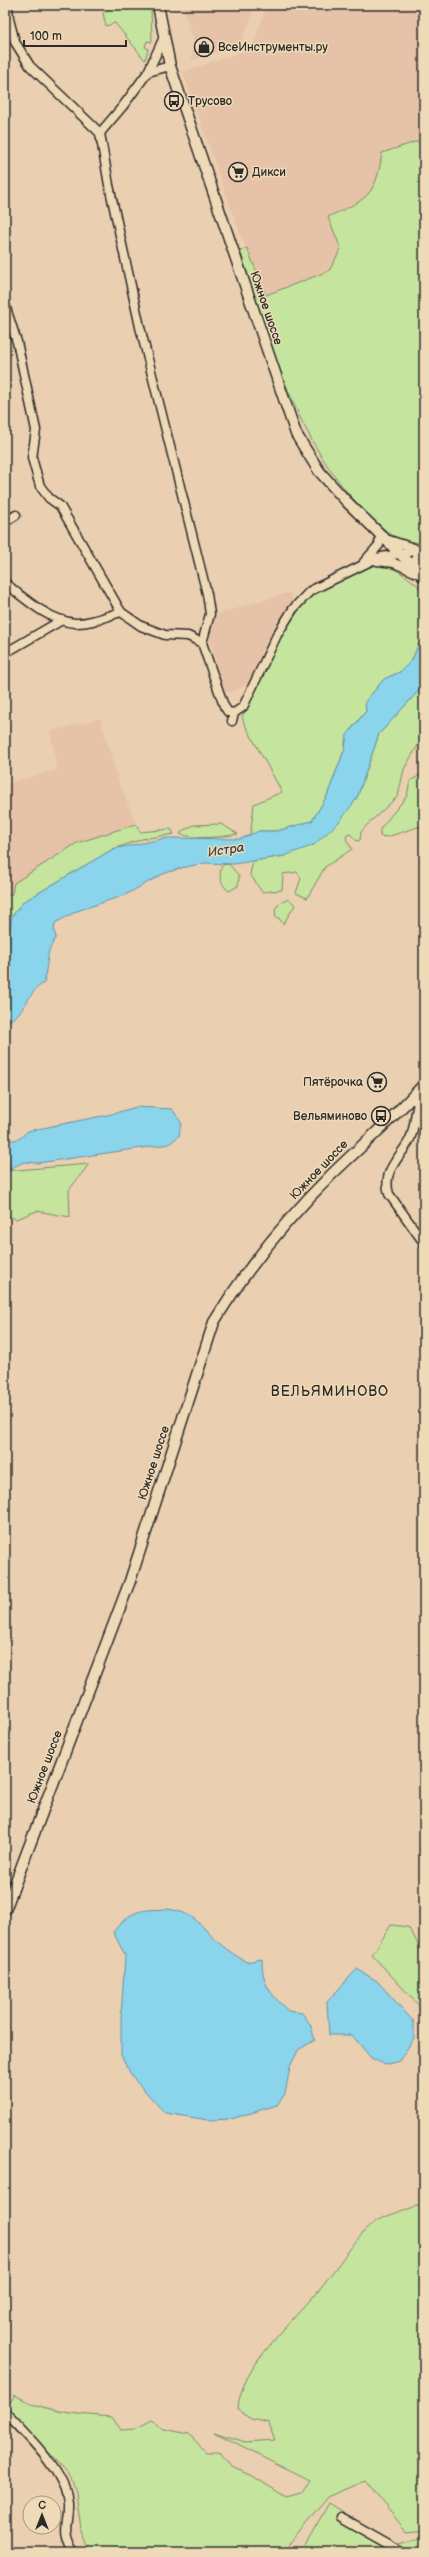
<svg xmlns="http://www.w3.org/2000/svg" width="429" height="2557" viewBox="0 0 429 2557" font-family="'Balsamiq Sans',sans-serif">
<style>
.built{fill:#e6c2a8}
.green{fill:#c5e59e;stroke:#788864}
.water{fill:#8bd5ec;stroke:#65919f}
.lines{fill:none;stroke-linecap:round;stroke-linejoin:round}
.stream{stroke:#65919f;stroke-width:2}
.minor-casing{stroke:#2b2b2b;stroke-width:11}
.major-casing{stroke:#2b2b2b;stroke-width:13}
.minor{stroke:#efdab8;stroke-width:8}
.major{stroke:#efdab8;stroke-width:10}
.labels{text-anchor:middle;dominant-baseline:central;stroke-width:3;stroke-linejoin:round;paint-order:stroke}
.poi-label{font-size:12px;fill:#2b2b2b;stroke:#efdab8;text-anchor:start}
.street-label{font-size:12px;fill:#2b2b2b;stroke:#efdab8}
.water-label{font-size:13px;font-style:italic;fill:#394448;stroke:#efdab8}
.quarter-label{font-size:14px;letter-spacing:1px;fill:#2b2b2b;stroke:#efdab8}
</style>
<rect width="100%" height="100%" fill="#ebcfb1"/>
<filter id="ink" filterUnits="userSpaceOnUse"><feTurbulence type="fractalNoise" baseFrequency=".025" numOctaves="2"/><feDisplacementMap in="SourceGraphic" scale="8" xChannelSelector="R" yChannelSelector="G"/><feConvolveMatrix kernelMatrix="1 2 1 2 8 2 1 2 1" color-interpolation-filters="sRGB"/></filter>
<g filter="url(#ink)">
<g class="built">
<path d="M 182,5 L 253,5 L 252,15 L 240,45 L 192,60 L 193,38 Z"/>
<path d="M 267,5 L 424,5 L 424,139 L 382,153 L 379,177 L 367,197 L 328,217 L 341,249 L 329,271 L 266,295 L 239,231 L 183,72 L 252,48 Z"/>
<path d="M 291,592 L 292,604 L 250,683 L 232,692 L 224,692 L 208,633 L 212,616 Z"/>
<path d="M 100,718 L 117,777 L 136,824 L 102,834 L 12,894 L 5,896 L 5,784 L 57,770 L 50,732 Z"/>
</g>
<g class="green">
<path d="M 115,5 L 151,5 L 152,42 L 147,41 L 145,47 L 148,49 L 145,60 L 115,23 L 106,26 L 103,13 Z"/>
<path d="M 424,139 L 424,542 C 396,544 389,533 370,516 C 295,447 272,343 240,251 L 247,248 L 266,295 L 329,271 L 341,249 L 328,217 C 366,199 376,198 382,153 Z"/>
<path d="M 376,565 C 395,565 410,579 424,591 L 424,600 L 421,602 L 424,607 L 424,638 L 419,643 L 412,660 L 400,672 L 384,679 L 365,702 L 366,711 L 352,728 L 345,741 L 345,748 L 327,796 L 312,821 L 277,831 L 260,831 L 250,837 L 254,804 L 282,792 L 244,723 L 242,717 L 246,708 C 263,672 280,629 308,600 C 321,586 357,570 376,565 Z"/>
<path d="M 424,685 L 424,735 L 404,769 L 398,796 L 368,824 L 361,832 L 360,840 L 357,841 L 350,834 L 347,835 L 346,839 L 352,849 L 325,867 L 307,898 L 296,893 L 301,878 L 297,872 L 283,874 L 282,890 L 262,892 L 250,874 L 253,861 L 284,856 L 357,798 L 379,734 Z"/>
<path d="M 424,773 L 424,825 L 387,837 L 380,836 L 380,829 L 407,796 L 410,781 Z"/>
<path d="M 136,824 L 140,832 L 171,829 L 174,834 L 142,839 L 113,849 L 23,902 L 5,965 L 5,896 L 12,894 L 14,883 L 77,843 Z"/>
<path d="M 221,824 L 238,834 C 220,837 198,840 180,834 L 182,831 L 194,825 Z"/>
<path d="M 229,864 L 239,876 L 238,886 L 229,891 C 221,885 218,875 222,865 Z"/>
<path d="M 289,899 L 295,905 L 283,924 L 279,918 L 276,918 L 275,909 L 280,903 Z"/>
<path d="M 89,1164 L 69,1190 L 70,1217 L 37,1211 L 16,1219 L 5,1215 L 5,1171 Z"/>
<path d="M 391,1925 L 408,1927 C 429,1958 424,1974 424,2011 L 372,1955 Z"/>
<path d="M 417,2206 L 424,2206 L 424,2529 L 406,2531 L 365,2481 L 328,2497 L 283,2552 L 91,2552 L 81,2529 L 76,2492 L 69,2474 L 7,2407 L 15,2395 C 46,2413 77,2414 112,2417 L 121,2430 L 136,2429 L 151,2421 L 164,2429 L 189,2434 L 206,2452 L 219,2452 L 231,2467 L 251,2475 L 286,2497 L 301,2493 L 310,2480 L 214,2432 L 245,2442 L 275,2440 L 269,2423 L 252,2419 L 238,2410 C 238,2368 297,2318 322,2286 C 337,2268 355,2239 372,2224 C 380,2217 406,2210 417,2206 Z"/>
<path d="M 329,2503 L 394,2544 L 424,2537 L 424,2552 L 301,2552 Z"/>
</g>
<g class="water">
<path d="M 424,638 L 424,685 L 379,734 L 357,798 L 340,821 L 314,845 L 284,856 L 234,864 L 205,863 L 181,868 L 163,874 L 125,895 L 77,911 L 55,923 L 54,931 L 56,937 L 49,950 L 44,983 C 27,991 26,1016 5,1022 L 5,965 L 12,916 L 23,902 L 113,849 L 167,838 L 240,839 L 259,831 L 277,831 L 312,821 L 327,796 L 345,748 L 347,735 L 366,711 L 365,702 L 384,679 L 400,672 L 412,660 L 419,643 Z"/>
<path d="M 136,1107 L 172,1109 L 181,1122 L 179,1136 L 169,1144 L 38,1163 L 24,1162 L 11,1168 L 5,1150 L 8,1141 L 19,1139 L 28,1131 L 112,1114 Z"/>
<path d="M 168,1909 C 199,1914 199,1926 220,1944 C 228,1951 237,1956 246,1962 L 262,1959 C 262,1985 270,1993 288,2011 L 302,2013 L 310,2024 L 315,2040 L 298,2050 L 290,2067 L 285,2094 L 277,2105 L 231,2119 L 208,2120 L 165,2113 L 133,2078 L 121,2055 L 121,2017 L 125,1955 L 113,1932 C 132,1909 140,1910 168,1909 Z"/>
<path d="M 357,1969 L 377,1981 L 414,2022 L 414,2038 L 399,2061 L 386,2065 L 371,2058 L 352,2035 L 329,2035 L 327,2002 Z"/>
</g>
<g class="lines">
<path class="stream" d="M 5,1171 L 11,1168"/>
<g class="minor-casing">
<g id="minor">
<path d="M 8,5 L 9,19 L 15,42 L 30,66 L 100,133 L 109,185 L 140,327 L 207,594 L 210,614 L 202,643 L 224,706 L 228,712 L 234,713"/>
<path d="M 148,72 L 164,37"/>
<path d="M 100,133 L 123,106 L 148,72 L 170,66"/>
<path d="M 5,305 L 17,342 L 36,430 L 32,458 L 40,486 L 49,498 L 60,506 L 121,612 L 141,626 L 165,635 L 188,636 L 202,643"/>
<path d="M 5,522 L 16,515"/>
<path d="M 389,540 L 414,548"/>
<path d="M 377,561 L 394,563 L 417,573"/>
<path d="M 364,562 L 379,545 L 380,535"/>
<path d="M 419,570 L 416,559 L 422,549"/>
<path d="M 5,583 C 24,598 49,621 75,623 C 90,624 107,616 121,612"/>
<path d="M 5,653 L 62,620"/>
<path d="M 232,721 L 234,713 L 243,707 L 277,635 L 293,609 L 310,591 L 377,558 L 424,549"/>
<path d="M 412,1097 L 418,1104 C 414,1116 415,1130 409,1141 C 399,1159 382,1171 389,1194 L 424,1243"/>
<path d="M 5,2412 C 24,2432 66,2473 68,2502 C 69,2523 60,2530 74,2552"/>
<path d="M 341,2517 L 403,2552"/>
</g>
</g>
<g class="major-casing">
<g id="major">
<path d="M 158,5 L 170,66 L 296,434 L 319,471 L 346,501 L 424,577"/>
<path d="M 5,1910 L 130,1581 L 214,1322 C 246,1269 287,1219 331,1175 C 362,1145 395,1117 424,1084"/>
</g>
</g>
<use href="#minor" class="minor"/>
<use href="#major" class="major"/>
</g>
</g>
<defs>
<g id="shop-ring" transform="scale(1)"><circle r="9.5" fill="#efdab8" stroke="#2b2b2b" stroke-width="1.5"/><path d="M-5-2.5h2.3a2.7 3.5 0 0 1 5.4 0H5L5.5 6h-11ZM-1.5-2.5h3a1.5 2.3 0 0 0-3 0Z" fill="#2b2b2b"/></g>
<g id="bus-ring" transform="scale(1)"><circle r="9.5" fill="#efdab8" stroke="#2b2b2b" stroke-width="1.5"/><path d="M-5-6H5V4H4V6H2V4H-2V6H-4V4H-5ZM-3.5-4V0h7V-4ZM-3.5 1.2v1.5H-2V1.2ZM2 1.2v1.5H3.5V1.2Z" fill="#2b2b2b"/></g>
<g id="supermarket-ring" transform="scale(1)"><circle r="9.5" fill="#efdab8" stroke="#2b2b2b" stroke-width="1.5"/><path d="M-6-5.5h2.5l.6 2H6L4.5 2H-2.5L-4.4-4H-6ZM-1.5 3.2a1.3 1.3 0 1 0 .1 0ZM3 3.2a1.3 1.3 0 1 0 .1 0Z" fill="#2b2b2b"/></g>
</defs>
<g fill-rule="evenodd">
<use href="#shop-ring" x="204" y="47"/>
<use href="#bus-ring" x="174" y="101"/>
<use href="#supermarket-ring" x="238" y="172"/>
<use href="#supermarket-ring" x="377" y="1082"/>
<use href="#bus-ring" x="381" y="1116"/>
</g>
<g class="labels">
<g class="poi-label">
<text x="218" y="47">ВсеИнструменты.ру</text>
<text x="188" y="101">Трусово</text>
<text x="252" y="172">Дикси</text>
<text x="363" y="1082" text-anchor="end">Пятёрочка</text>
<text x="367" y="1116" text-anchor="end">Вельяминово</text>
</g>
<g class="street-label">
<text transform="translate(266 308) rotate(71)">Южное шоссе</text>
<text transform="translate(319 1170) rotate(-46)">Южное шоссе</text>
<text transform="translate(154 1463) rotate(-72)">Южное шоссе</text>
<text transform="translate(45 1767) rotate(-69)">Южное шоссе</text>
</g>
<g class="water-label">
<text transform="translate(226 850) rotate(-9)">Истра</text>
</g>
<g class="quarter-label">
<text x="330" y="1391">ВЕЛЬЯМИНОВО</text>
</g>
</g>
<rect width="429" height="2557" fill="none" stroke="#efdab8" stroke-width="20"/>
<rect x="10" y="10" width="409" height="2537" fill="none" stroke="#2b2b2b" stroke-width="1.5" filter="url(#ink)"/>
<g transform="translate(42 2515)"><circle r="19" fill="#efdab8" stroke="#a19480"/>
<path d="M0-3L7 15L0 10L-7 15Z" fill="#2b2b2b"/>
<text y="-6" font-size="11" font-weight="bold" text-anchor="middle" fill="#2b2b2b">С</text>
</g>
<path d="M24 40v6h102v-6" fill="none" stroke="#2b2b2b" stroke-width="2"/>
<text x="30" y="40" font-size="12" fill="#2b2b2b" stroke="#efdab8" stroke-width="3" paint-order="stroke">100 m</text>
</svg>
